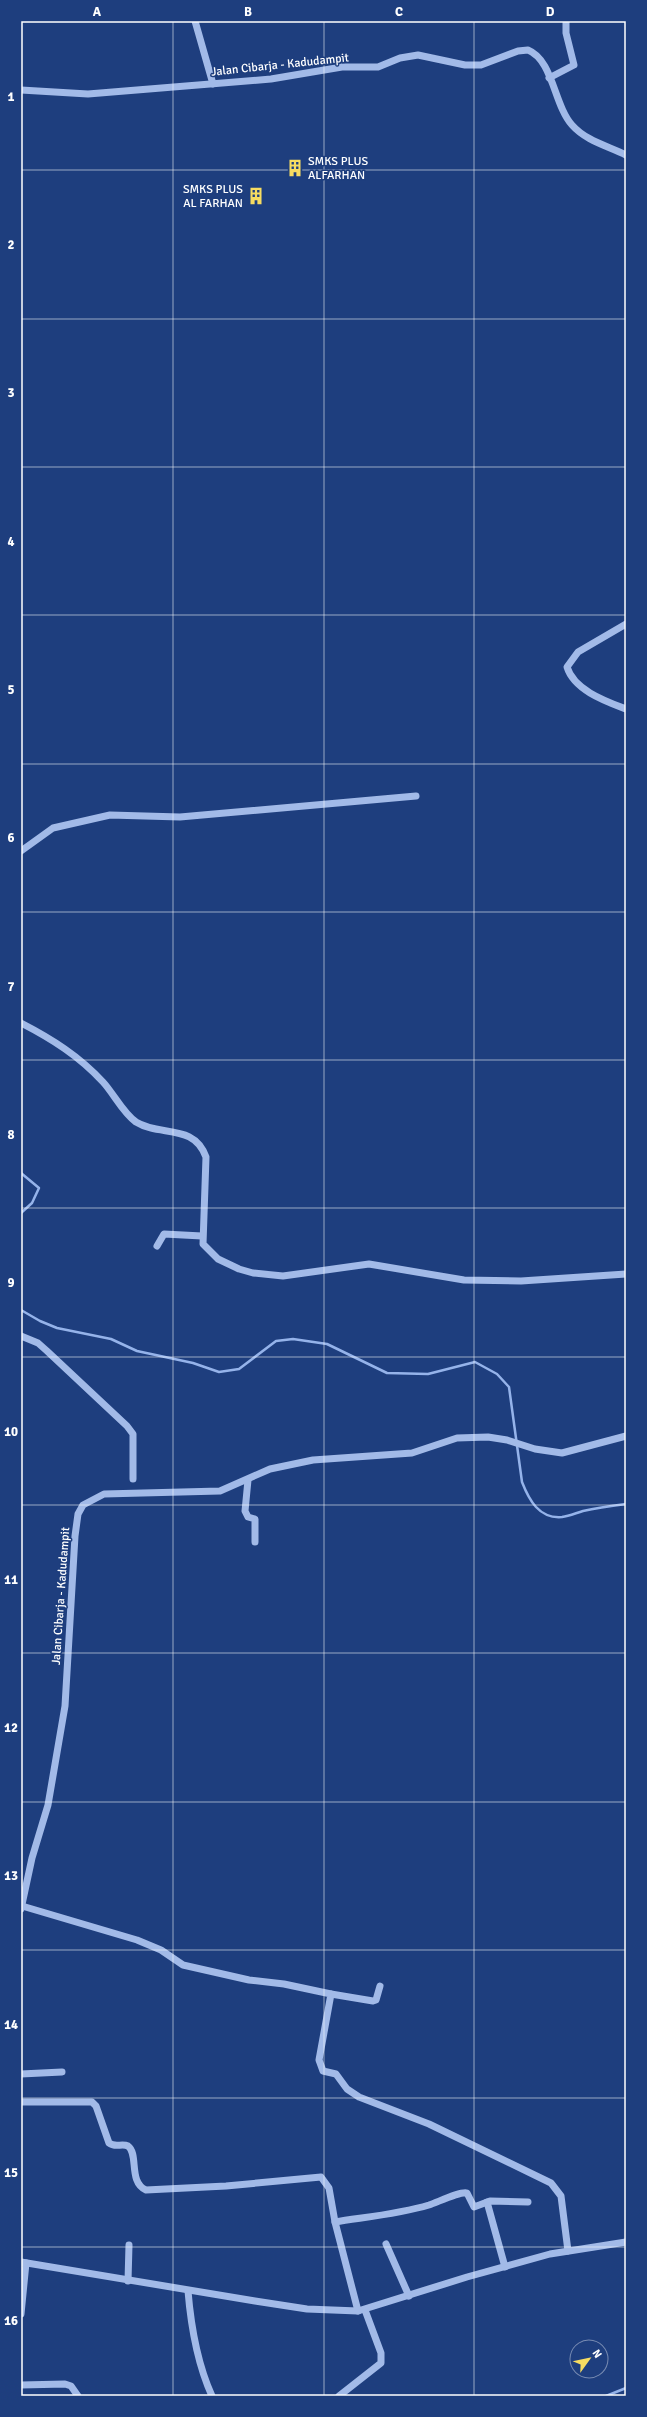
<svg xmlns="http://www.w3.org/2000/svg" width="647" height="2417" viewBox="0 0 647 2417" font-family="Signika,sans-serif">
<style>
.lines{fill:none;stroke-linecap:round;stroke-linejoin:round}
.stream{stroke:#95b3ea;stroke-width:2.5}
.minor{stroke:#a2bae8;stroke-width:7}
.grid{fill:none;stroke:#fff;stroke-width:1;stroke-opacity:0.55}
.labels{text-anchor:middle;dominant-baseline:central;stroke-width:3;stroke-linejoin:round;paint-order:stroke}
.street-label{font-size:12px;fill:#fff;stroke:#1e3e7e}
.poi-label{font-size:12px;fill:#fff;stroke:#1e3e7e;text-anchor:start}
.neatline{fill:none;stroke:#fff;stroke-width:1.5}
.grid-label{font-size:13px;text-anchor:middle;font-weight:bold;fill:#fff}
</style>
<rect width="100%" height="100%" fill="#1e3e7e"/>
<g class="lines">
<g class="stream">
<path d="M 21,1173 L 39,1188 L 32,1203 L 21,1213"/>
<path d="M 21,1310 L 40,1321 L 57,1328 L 111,1339 L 137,1351 L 193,1363 L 219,1372 L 239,1369 L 276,1341 L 293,1339 L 327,1344 L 387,1373 L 428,1374 L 475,1362 L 497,1374 L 509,1387 L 522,1482 C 529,1500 539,1519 562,1517 C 569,1516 576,1513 583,1511 C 597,1508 611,1506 626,1504"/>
<path d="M 606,2396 L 626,2388"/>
</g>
<g class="minor">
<path d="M 195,21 L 213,84"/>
<path d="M 549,78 L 574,65 L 566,33 L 566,21"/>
<path d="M 21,90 L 88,94 L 271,79 L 342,67 L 378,67 L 400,58 L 418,55 L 465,65 L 481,65 L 518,51 L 528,50 C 553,60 554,105 572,125 C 586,141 608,146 626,155"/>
<path d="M 626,624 L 578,652 L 567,667 C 574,690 605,701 626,709"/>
<path d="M 21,851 L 53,828 L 110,815 L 180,817 L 416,796"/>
<path d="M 21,1023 C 52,1039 79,1056 103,1082 C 114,1094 123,1113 136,1122 C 160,1137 194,1123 206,1157 L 203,1244 L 218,1259 L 239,1269 L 253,1273 L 283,1276 L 369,1264 L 464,1280 L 521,1281 L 626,1274"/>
<path d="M 157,1246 L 164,1234 L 202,1236"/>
<path d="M 21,1336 L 38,1343 L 47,1351 L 127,1426 L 133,1434 L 133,1479"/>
<path d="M 248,1480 L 245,1511 L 248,1517 L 255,1519 L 255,1542"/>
<path d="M 22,1906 L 137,1940 L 161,1950 L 183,1965 L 249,1980 L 284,1984 L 331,1994 L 319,2060 L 323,2071 L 336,2074 L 347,2089 L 359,2097 L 429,2124 L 551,2183 L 561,2196 L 568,2251"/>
<path d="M 21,1909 L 32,1858 L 48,1805 L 65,1706 L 75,1536 L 78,1514 L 83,1505 L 104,1494 L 220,1491 L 270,1469 L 313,1460 L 412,1453 L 457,1438 L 488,1437 L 507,1440 L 535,1449 L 562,1453 L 626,1436"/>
<path d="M 331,1994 L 373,2001 L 376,2000 L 380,1986"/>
<path d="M 21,2074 L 62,2072"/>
<path d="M 21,2102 L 92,2102 L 96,2106 L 109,2143 C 115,2148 122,2143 128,2146 C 139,2154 128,2182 146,2190 L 226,2186 L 321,2177 L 329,2188 L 335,2222 L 358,2311"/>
<path d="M 487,2202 L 505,2267"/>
<path d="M 335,2222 C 366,2217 399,2214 429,2205 C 438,2202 461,2191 467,2193 L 474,2207 L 490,2201 L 528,2202"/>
<path d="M 386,2244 L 409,2296"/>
<path d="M 21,2262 L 255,2301 L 307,2309 L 358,2311 L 467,2277 L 550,2254 L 626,2242"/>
<path d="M 128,2281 L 129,2245"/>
<path d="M 188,2291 C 191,2327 197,2363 212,2396"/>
<path d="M 21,2314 L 26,2263"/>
<path d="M 21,2385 L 65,2384 L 71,2386 L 78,2396"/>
<path d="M 339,2396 L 381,2363 L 381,2353 L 365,2310"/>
</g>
</g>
<path class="grid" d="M 173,21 L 173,2396M 324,21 L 324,2396M 474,21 L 474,2396M 21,170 L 626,170M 21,319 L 626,319M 21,467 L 626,467M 21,615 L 626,615M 21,764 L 626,764M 21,912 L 626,912M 21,1060 L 626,1060M 21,1208 L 626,1208M 21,1357 L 626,1357M 21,1505 L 626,1505M 21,1653 L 626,1653M 21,1802 L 626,1802M 21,1950 L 626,1950M 21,2098 L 626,2098M 21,2247 L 626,2247"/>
<defs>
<g id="building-bare" transform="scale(1.38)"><path d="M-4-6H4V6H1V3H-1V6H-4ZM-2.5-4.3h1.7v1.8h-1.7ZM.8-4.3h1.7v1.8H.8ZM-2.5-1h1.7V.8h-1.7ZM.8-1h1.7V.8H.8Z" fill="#f7dc61" stroke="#1e3e7e" stroke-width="2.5" paint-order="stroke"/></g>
</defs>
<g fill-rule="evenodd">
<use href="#building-bare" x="295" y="168"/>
<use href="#building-bare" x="256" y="196"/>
</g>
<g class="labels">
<g class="street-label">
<text transform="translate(280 65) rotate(-6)">Jalan Cibarja - Kadudampit</text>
<text transform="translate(61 1596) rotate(-86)">Jalan Cibarja - Kadudampit</text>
</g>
<g class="poi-label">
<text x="308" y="161">SMKS PLUS<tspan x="308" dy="14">ALFARHAN</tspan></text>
<text x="243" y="189" text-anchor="end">SMKS PLUS<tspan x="243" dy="14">AL FARHAN</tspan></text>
</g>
</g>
<rect width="647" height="2417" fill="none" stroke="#1e3e7e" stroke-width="44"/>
<g transform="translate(589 2359) rotate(57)"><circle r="19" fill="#1e3e7e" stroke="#788bb2"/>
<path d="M0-3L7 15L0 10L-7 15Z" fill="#f7dc61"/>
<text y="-6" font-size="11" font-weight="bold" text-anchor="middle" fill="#ffffff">N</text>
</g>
<rect x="22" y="22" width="603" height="2373" class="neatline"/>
<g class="grid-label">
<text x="97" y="16">A</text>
<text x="248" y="16">B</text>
<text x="399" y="16">C</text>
<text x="550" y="16">D</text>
<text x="11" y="101">1</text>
<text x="11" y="249">2</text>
<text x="11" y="397">3</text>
<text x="11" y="546">4</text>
<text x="11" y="694">5</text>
<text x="11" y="842">6</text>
<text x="11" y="991">7</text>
<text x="11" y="1139">8</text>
<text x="11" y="1287">9</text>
<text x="11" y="1436">10</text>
<text x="11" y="1584">11</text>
<text x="11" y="1732">12</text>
<text x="11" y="1880">13</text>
<text x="11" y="2029">14</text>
<text x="11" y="2177">15</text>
<text x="11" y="2325">16</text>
</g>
</svg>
